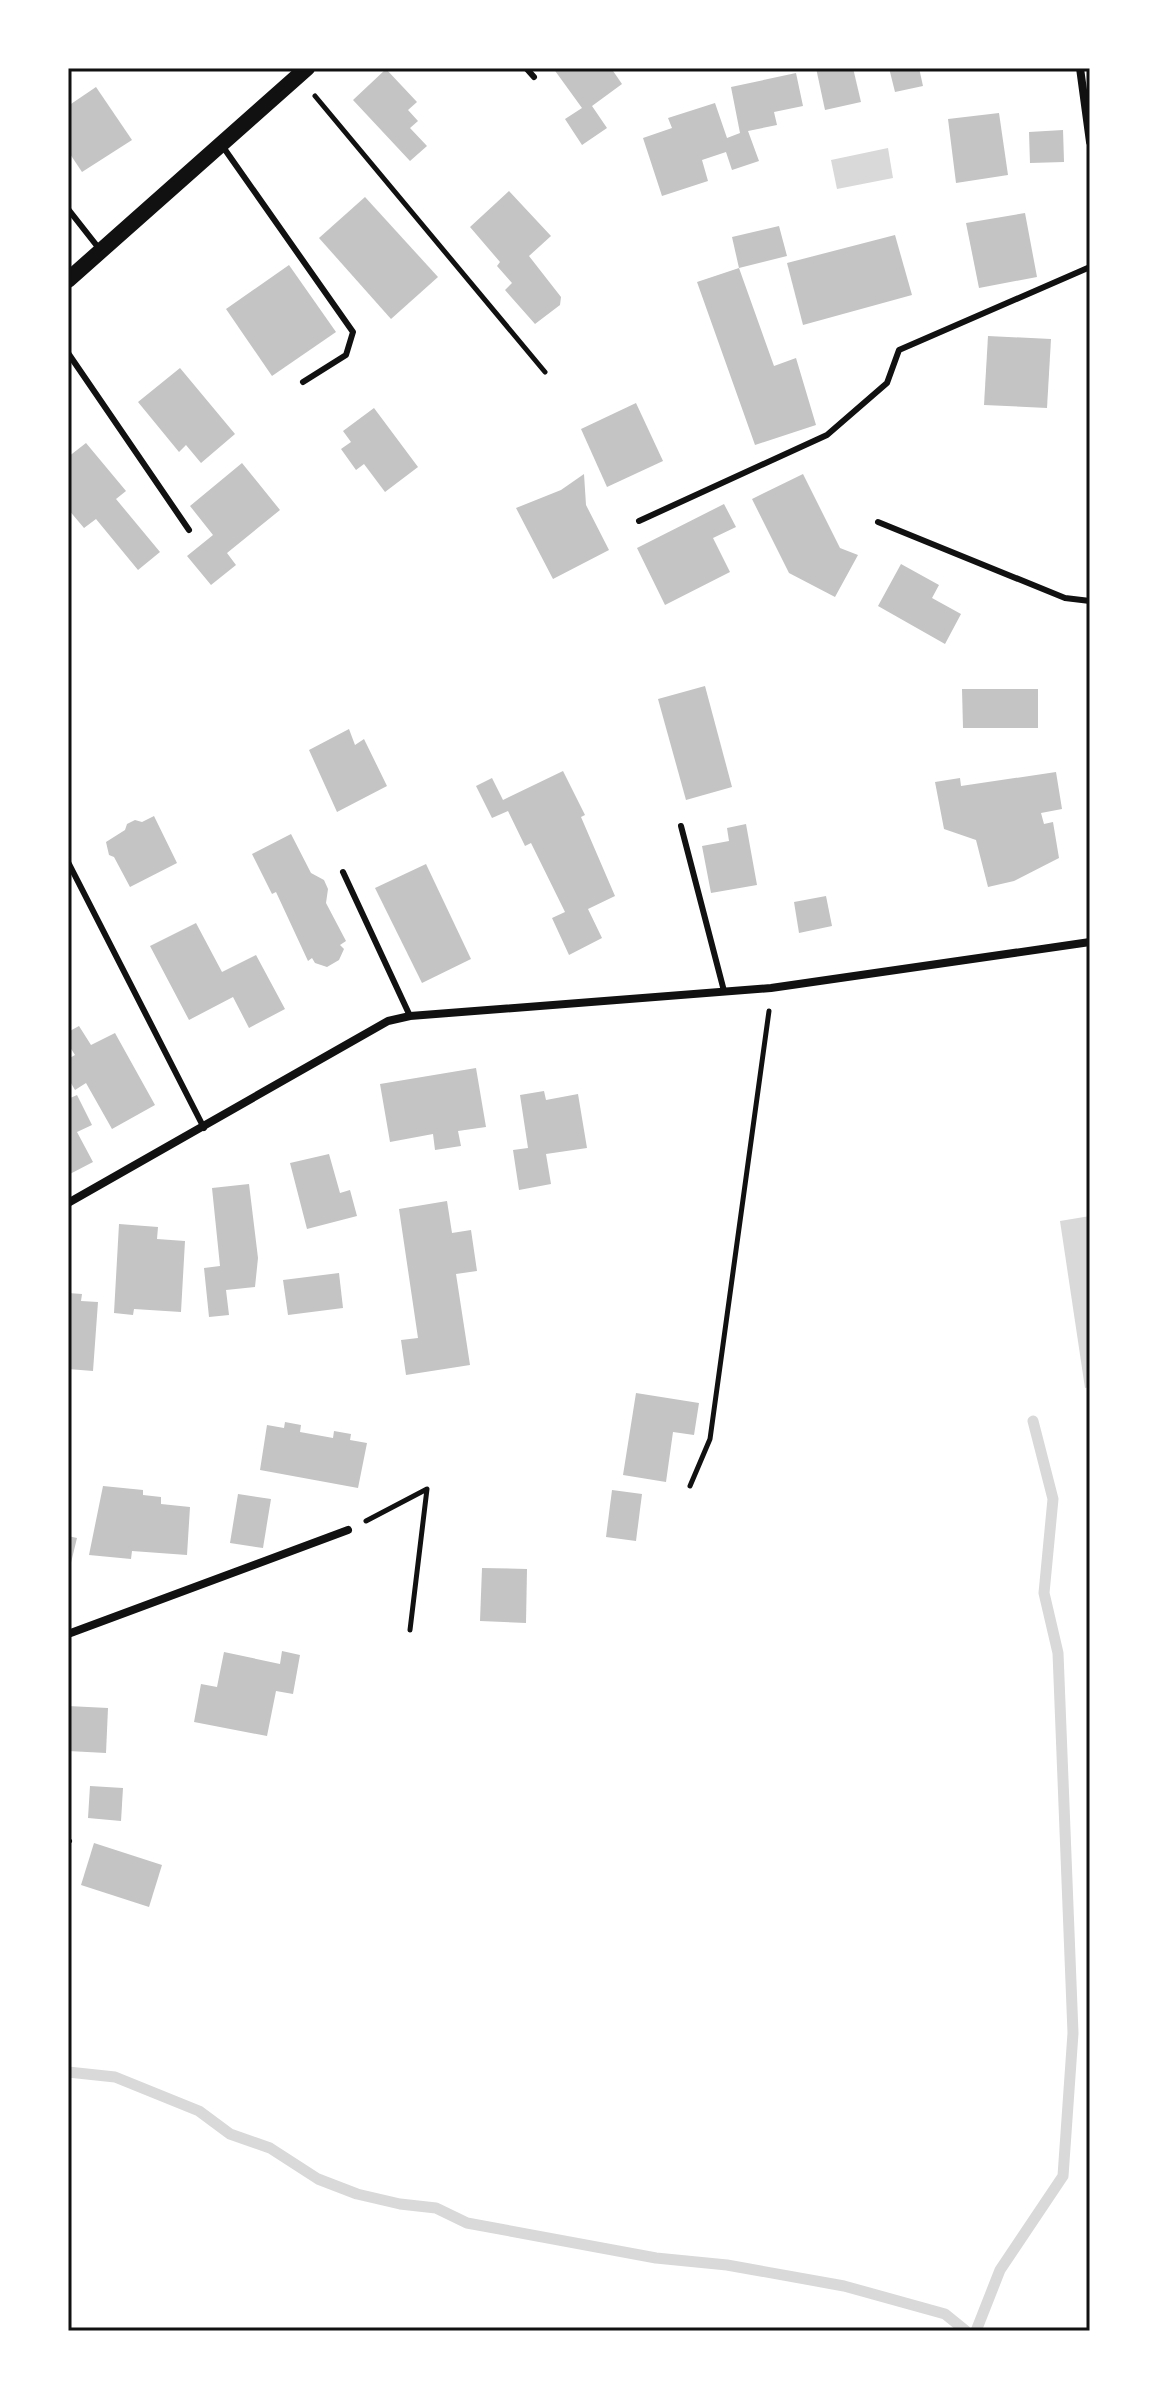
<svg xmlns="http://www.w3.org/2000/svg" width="1158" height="2399" viewBox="0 0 1158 2399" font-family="Overpass,sans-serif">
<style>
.water{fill:#d9d9d9}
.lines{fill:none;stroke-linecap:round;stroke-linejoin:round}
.stream{stroke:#d9d9d9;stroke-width:11}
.building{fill:#c4c4c4}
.path{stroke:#111;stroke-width:5}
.service{stroke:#111;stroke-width:6}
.minor{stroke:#111;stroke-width:8}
.secondary{stroke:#111;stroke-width:16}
.neatline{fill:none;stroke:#111;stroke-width:3}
</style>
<rect width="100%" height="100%" fill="#fff"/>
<g class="water">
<path d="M 888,148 L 893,178 L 837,189 L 831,160 Z"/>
<path d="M 1090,1216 L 1090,1387 L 1085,1388 L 1060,1221 Z"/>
</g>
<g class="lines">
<g class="stream">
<path d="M 68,2072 L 115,2077 L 199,2111 L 230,2134 L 270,2148 L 318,2179 L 357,2194 L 400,2204 L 436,2208 L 467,2223 L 656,2258 L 727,2265 L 844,2286 L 945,2314 L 966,2331"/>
<path d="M 976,2331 L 1000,2270 L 1063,2176 L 1073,2033 L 1058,1653 L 1044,1593 L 1053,1499 L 1033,1421"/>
</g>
</g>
<g class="building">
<path d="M 553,68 L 611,68 L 622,84 L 592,106 L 607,128 L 582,145 L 565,119 L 582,108 Z"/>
<path d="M 816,68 L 853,68 L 861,102 L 825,110 Z"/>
<path d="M 889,68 L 919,68 L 923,86 L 895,92 Z"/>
<path d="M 386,69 L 417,102 L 408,110 L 418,121 L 410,128 L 427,146 L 410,161 L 353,100 Z"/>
<path d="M 796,73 L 803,106 L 774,112 L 777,125 L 748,131 L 759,161 L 732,170 L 726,152 L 702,160 L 708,181 L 662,196 L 643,138 L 672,128 L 668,118 L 715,103 L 727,138 L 740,133 L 731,87 Z"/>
<path d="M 96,87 L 132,140 L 82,172 L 68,151 L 68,106 Z"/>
<path d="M 999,113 L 1008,175 L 956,183 L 948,119 Z"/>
<path d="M 1063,130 L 1064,162 L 1030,163 L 1029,132 Z"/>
<path d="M 509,191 L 551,236 L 529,256 L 561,297 L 560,305 L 535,324 L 505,290 L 512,283 L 497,266 L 500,262 L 470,227 Z"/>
<path d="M 365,197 L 438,277 L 391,319 L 319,238 Z"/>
<path d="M 1025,213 L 1037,277 L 979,288 L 966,223 Z"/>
<path d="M 779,226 L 787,256 L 739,268 L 732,237 Z"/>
<path d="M 895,235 L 912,295 L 803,325 L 787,263 Z"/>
<path d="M 289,265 L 336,332 L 272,376 L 226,309 Z"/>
<path d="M 739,268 L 774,366 L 796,358 L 816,425 L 755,445 L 697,282 Z"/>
<path d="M 988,336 L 1051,339 L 1047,408 L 984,405 Z"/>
<path d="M 180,368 L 235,434 L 201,463 L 186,445 L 179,452 L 138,402 Z"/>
<path d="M 636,403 L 663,461 L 607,487 L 581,429 Z"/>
<path d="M 374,408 L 418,467 L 385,492 L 364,464 L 356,470 L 341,449 L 351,442 L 343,431 Z"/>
<path d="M 86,443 L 126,491 L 116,499 L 160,552 L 138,570 L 96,519 L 84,528 L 68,509 L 68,457 Z"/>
<path d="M 242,463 L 280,510 L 227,553 L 236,565 L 211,585 L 187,556 L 213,535 L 190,506 Z"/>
<path d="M 584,474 L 586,505 L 609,550 L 553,579 L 516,508 L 561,490 Z"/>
<path d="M 803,474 L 840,548 L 858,555 L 835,597 L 789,573 L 752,499 Z"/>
<path d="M 724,504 L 736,527 L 713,538 L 730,572 L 665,605 L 637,548 Z"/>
<path d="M 901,564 L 939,585 L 932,598 L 961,614 L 945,644 L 878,606 Z"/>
<path d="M 705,686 L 732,787 L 686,800 L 658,699 Z"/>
<path d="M 962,689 L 1038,689 L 1038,728 L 963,728 Z"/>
<path d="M 349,729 L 355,745 L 364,739 L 387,786 L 337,812 L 309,750 Z"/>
<path d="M 563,771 L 585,815 L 581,817 L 615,896 L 588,909 L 602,938 L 569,955 L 552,918 L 565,912 L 531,843 L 525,846 L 508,811 L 492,818 L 476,786 L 492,778 L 503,800 Z"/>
<path d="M 1056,772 L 1062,809 L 1041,813 L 1044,824 L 1053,822 L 1059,858 L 1014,881 L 988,887 L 976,840 L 944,829 L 935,782 L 960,778 L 961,786 Z"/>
<path d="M 154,816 L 177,863 L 130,887 L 114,857 L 109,855 L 106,842 L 125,830 L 127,824 L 135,820 L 142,822 Z"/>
<path d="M 746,824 L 757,885 L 711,893 L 702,846 L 729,841 L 727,828 Z"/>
<path d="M 291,834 L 311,873 L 324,880 L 328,889 L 326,903 L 346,941 L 340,945 L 344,949 L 339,960 L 327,967 L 315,963 L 312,958 L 308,961 L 276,892 L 272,894 L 252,854 Z"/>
<path d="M 426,864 L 471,959 L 422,983 L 375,888 Z"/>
<path d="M 826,896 L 832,926 L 799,933 L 794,902 Z"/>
<path d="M 196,923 L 222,972 L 256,955 L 285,1009 L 249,1028 L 233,997 L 189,1020 L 150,946 Z"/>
<path d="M 79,1026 L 91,1045 L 115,1033 L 155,1105 L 112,1129 L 86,1083 L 75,1090 L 68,1078 L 68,1059 L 75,1055 L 68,1044 L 68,1032 Z"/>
<path d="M 476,1068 L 486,1127 L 458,1131 L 461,1146 L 435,1150 L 433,1134 L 390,1142 L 380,1084 Z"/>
<path d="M 544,1091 L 546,1100 L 578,1094 L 587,1148 L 546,1154 L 551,1184 L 519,1190 L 513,1150 L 528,1148 L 520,1095 Z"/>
<path d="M 77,1095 L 92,1125 L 77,1132 L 93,1162 L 68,1175 L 68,1099 Z"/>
<path d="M 329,1154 L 340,1193 L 350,1190 L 357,1216 L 307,1229 L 290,1163 Z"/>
<path d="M 249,1184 L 258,1258 L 255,1287 L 226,1290 L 229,1315 L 209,1317 L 204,1268 L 220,1266 L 212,1188 Z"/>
<path d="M 447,1201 L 452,1233 L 471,1230 L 477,1271 L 456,1274 L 470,1365 L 406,1375 L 401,1340 L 418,1338 L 399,1209 Z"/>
<path d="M 119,1224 L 158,1227 L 157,1239 L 185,1241 L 181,1312 L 134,1309 L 133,1315 L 114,1313 Z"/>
<path d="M 339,1273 L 343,1308 L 288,1315 L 283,1280 Z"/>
<path d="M 68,1293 L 82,1294 L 81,1301 L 98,1302 L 93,1371 L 68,1369 Z"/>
<path d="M 636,1393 L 699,1403 L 694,1435 L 673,1432 L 666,1482 L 623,1475 Z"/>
<path d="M 285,1422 L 301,1425 L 300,1432 L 333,1438 L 334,1431 L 351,1434 L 350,1440 L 367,1443 L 358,1488 L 260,1470 L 267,1425 L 284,1428 Z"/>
<path d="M 103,1486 L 143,1490 L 143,1495 L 161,1497 L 161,1504 L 190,1507 L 187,1555 L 132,1551 L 131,1559 L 89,1555 Z"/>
<path d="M 612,1490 L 642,1494 L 636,1541 L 606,1537 Z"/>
<path d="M 238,1494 L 271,1499 L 263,1548 L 230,1543 Z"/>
<path d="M 68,1536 L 77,1538 L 69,1571 L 68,1571 Z"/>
<path d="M 482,1568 L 527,1569 L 526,1623 L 480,1621 Z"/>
<path d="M 282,1651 L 300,1655 L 293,1694 L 276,1691 L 267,1736 L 194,1722 L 201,1684 L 217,1687 L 224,1652 L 280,1664 Z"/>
<path d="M 68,1706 L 108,1708 L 106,1753 L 68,1751 Z"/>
<path d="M 90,1786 L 123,1788 L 121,1821 L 88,1818 Z"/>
<path d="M 94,1843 L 162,1865 L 149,1907 L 81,1885 Z"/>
</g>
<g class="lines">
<g class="path">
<path d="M 315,96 L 545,372"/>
<path d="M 690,1486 L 710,1439 L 769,1011"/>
<path d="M 366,1521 L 427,1489 L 410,1630"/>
</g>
<g class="service">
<path d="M 526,68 L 534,77"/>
<path d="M 221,144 L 353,332 L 346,355 L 303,382"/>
<path d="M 68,209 L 101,251"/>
<path d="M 68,353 L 189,530"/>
<path d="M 639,521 L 827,435 L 887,383 L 899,350 L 1090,267"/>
<path d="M 878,522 L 1065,598 L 1090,601"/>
<path d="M 681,826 L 724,991"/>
<path d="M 68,862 L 204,1128"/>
<path d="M 343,872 L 410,1016"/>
<path d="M 68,1840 L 69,1841"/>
</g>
<g class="minor">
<path d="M 1080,68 L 1090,142"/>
<path d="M 68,1203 L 388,1021 L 410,1016 L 771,988 L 1090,942"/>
<path d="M 68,1634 L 348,1530"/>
</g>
<path class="secondary" d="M 68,280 L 307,68"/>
</g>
<rect width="1158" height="2399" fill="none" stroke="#ffffff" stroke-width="140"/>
<rect x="70" y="70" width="1018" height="2259" class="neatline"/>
</svg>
